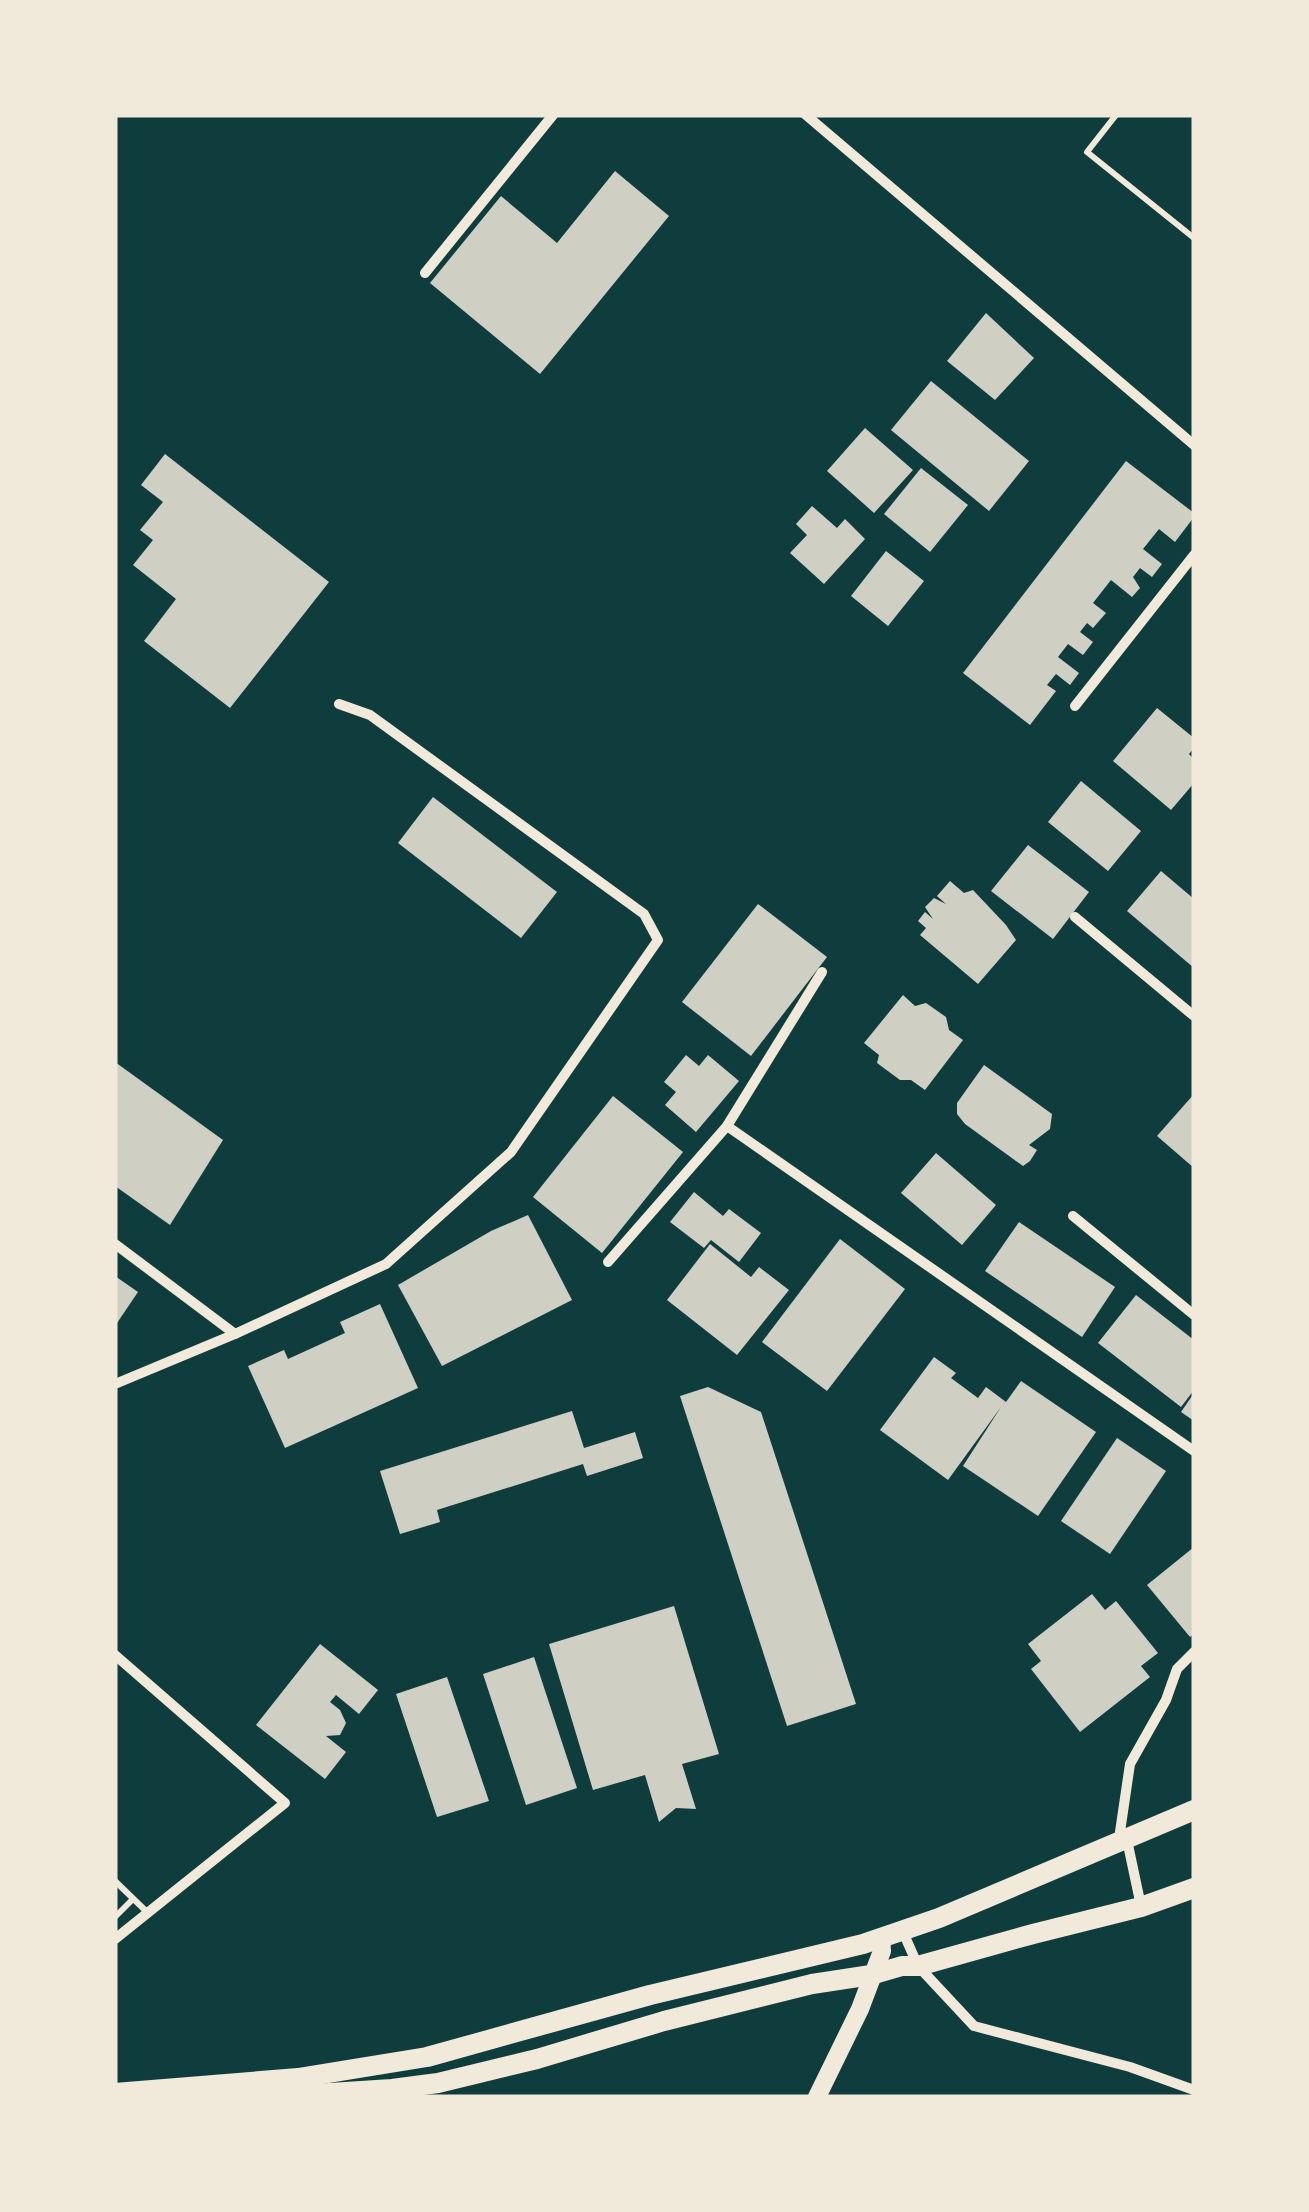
<svg xmlns="http://www.w3.org/2000/svg" width="1309" height="2212" viewBox="0 0 1309 2212" font-family="Ubuntu,sans-serif">
<style>
.building{fill:#cfcfc3}
.lines{fill:none;stroke-linecap:round;stroke-linejoin:round}
.service{stroke:#f1e9da;stroke-width:6}
.minor{stroke:#f1e9da;stroke-width:10}
.tertiary{stroke:#f1e9da;stroke-width:18}
.primary{stroke:#f1e9da;stroke-width:20}
</style>
<rect width="100%" height="100%" fill="#0f3d3e"/>
<g class="building">
<path d="M 615,171 L 669,216 L 540,374 L 430,283 L 501,196 L 557,243 Z"/>
<path d="M 986,313 L 1034,358 L 995,400 L 947,361 Z"/>
<path d="M 931,381 L 1029,461 L 989,511 L 891,430 Z"/>
<path d="M 865,428 L 913,470 L 874,513 L 827,471 Z"/>
<path d="M 165,454 L 329,582 L 230,708 L 144,641 L 176,599 L 133,565 L 153,540 L 140,530 L 163,502 L 141,485 Z"/>
<path d="M 1126,461 L 1194,513 L 1194,517 L 1175,542 L 1159,529 L 1143,549 L 1162,564 L 1152,577 L 1140,568 L 1133,577 L 1140,588 L 1132,597 L 1111,580 L 1093,603 L 1106,613 L 1093,628 L 1087,623 L 1080,632 L 1093,642 L 1083,655 L 1068,644 L 1058,657 L 1079,673 L 1070,685 L 1056,674 L 1047,685 L 1056,691 L 1030,725 L 963,673 Z"/>
<path d="M 921,468 L 968,505 L 930,552 L 884,514 Z"/>
<path d="M 812,506 L 837,528 L 845,519 L 865,539 L 824,584 L 790,553 L 807,535 L 796,524 Z"/>
<path d="M 886,551 L 924,581 L 888,626 L 851,596 Z"/>
<path d="M 1157,708 L 1194,738 L 1194,748 L 1189,754 L 1194,759 L 1194,783 L 1171,810 L 1113,761 Z"/>
<path d="M 1081,781 L 1141,831 L 1108,871 L 1048,822 Z"/>
<path d="M 433,797 L 557,892 L 521,938 L 398,843 Z"/>
<path d="M 1028,845 L 1089,892 L 1053,939 L 991,891 Z"/>
<path d="M 1161,871 L 1194,899 L 1194,968 L 1127,911 Z"/>
<path d="M 950,881 L 964,893 L 973,890 L 1006,925 L 1016,940 L 978,984 L 920,935 L 926,928 L 918,921 L 925,912 L 933,919 L 925,907 L 934,898 L 946,904 L 937,896 Z"/>
<path d="M 758,904 L 827,957 L 751,1056 L 682,1002 Z"/>
<path d="M 903,995 L 915,1006 L 926,1003 L 946,1017 L 949,1030 L 963,1040 L 925,1090 L 911,1080 L 900,1080 L 877,1063 L 879,1055 L 864,1043 Z"/>
<path d="M 686,1055 L 699,1066 L 708,1055 L 739,1081 L 696,1132 L 665,1105 L 676,1092 L 664,1082 Z"/>
<path d="M 115,1062 L 223,1140 L 170,1225 L 115,1186 Z"/>
<path d="M 984,1065 L 1052,1114 L 1050,1129 L 1029,1145 L 1037,1150 L 1030,1161 L 1023,1166 L 965,1124 L 957,1114 L 957,1103 Z"/>
<path d="M 1194,1094 L 1194,1168 L 1157,1136 Z"/>
<path d="M 613,1096 L 683,1152 L 602,1253 L 533,1197 Z"/>
<path d="M 936,1153 L 996,1205 L 962,1245 L 901,1193 Z"/>
<path d="M 694,1192 L 723,1216 L 729,1209 L 761,1233 L 739,1262 L 711,1240 L 704,1248 L 670,1222 Z"/>
<path d="M 528,1215 L 572,1300 L 442,1366 L 398,1285 L 491,1231 Z"/>
<path d="M 1019,1222 L 1115,1287 L 1082,1337 L 985,1271 Z"/>
<path d="M 840,1239 L 905,1289 L 827,1391 L 762,1342 Z"/>
<path d="M 710,1244 L 751,1277 L 759,1267 L 789,1290 L 737,1355 L 667,1300 Z"/>
<path d="M 115,1276 L 138,1292 L 115,1326 Z"/>
<path d="M 1136,1295 L 1194,1340 L 1194,1390 L 1181,1407 L 1098,1343 Z"/>
<path d="M 380,1304 L 418,1388 L 285,1448 L 248,1366 L 284,1350 L 288,1359 L 345,1333 L 340,1322 Z"/>
<path d="M 934,1357 L 956,1373 L 951,1378 L 978,1398 L 986,1387 L 1006,1402 L 1021,1381 L 1096,1432 L 1038,1516 L 963,1466 L 1001,1407 L 948,1480 L 880,1430 Z"/>
<path d="M 708,1387 L 761,1412 L 856,1704 L 787,1726 L 680,1396 Z"/>
<path d="M 1194,1393 L 1194,1421 L 1181,1412 Z"/>
<path d="M 572,1411 L 584,1448 L 635,1432 L 643,1458 L 587,1476 L 583,1464 L 437,1510 L 440,1522 L 400,1534 L 380,1471 Z"/>
<path d="M 1117,1438 L 1166,1471 L 1110,1554 L 1061,1521 Z"/>
<path d="M 1194,1547 L 1194,1634 L 1190,1637 L 1147,1585 Z"/>
<path d="M 1092,1594 L 1105,1610 L 1116,1601 L 1158,1653 L 1141,1666 L 1150,1677 L 1080,1732 L 1031,1669 L 1041,1661 L 1028,1644 Z"/>
<path d="M 674,1606 L 719,1754 L 682,1764 L 696,1809 L 676,1808 L 659,1822 L 645,1775 L 593,1790 L 549,1644 Z"/>
<path d="M 320,1644 L 378,1690 L 359,1714 L 336,1695 L 330,1702 L 340,1710 L 346,1723 L 340,1735 L 326,1736 L 346,1752 L 325,1779 L 256,1725 Z"/>
<path d="M 534,1657 L 577,1788 L 526,1805 L 483,1674 Z"/>
<path d="M 447,1677 L 489,1801 L 437,1817 L 396,1694 Z"/>
</g>
<g class="lines">
<g class="service">
<path d="M 1116,115 L 1087,152 L 1194,238"/>
<path d="M 115,1881 L 148,1913"/>
<path d="M 115,1917 L 133,1899"/>
</g>
<g class="minor">
<path d="M 806,115 L 1194,445"/>
<path d="M 425,273 L 553,115"/>
<path d="M 1075,706 L 1194,555"/>
<path d="M 1075,917 L 1194,1016"/>
<path d="M 727,1126 L 1194,1451"/>
<path d="M 1073,1216 L 1194,1315"/>
<path d="M 115,1244 L 235,1334"/>
<path d="M 608,1262 L 727,1126 L 822,972"/>
<path d="M 115,1384 L 235,1334 L 386,1264 L 511,1152 L 658,940 L 644,914 L 370,715 L 339,704"/>
<path d="M 115,1655 L 285,1803 L 115,1939"/>
<path d="M 1141,1906 L 1127,1840 L 1120,1832 L 1130,1764 L 1166,1700 L 1177,1669 L 1194,1652"/>
<path d="M 903,1932 L 918,1966 L 974,2026 L 1130,2067 L 1194,2090"/>
</g>
<path class="tertiary" d="M 817,2097 L 860,2009 L 882,1951 L 881,1938"/>
<g class="primary">
<path d="M 115,2093 L 298,2078 L 427,2057 L 650,1995 L 863,1944 L 939,1918 L 1194,1810"/>
<path d="M 223,2097 L 283,2096 L 392,2089 L 438,2083 L 537,2059 L 664,2021 L 812,1984 L 871,1975 L 902,1966 L 918,1966 L 1033,1934 L 1141,1907 L 1194,1888"/>
</g>
</g>
<rect width="1309" height="2212" fill="none" stroke="#f1e9da" stroke-width="235"/>
</svg>
